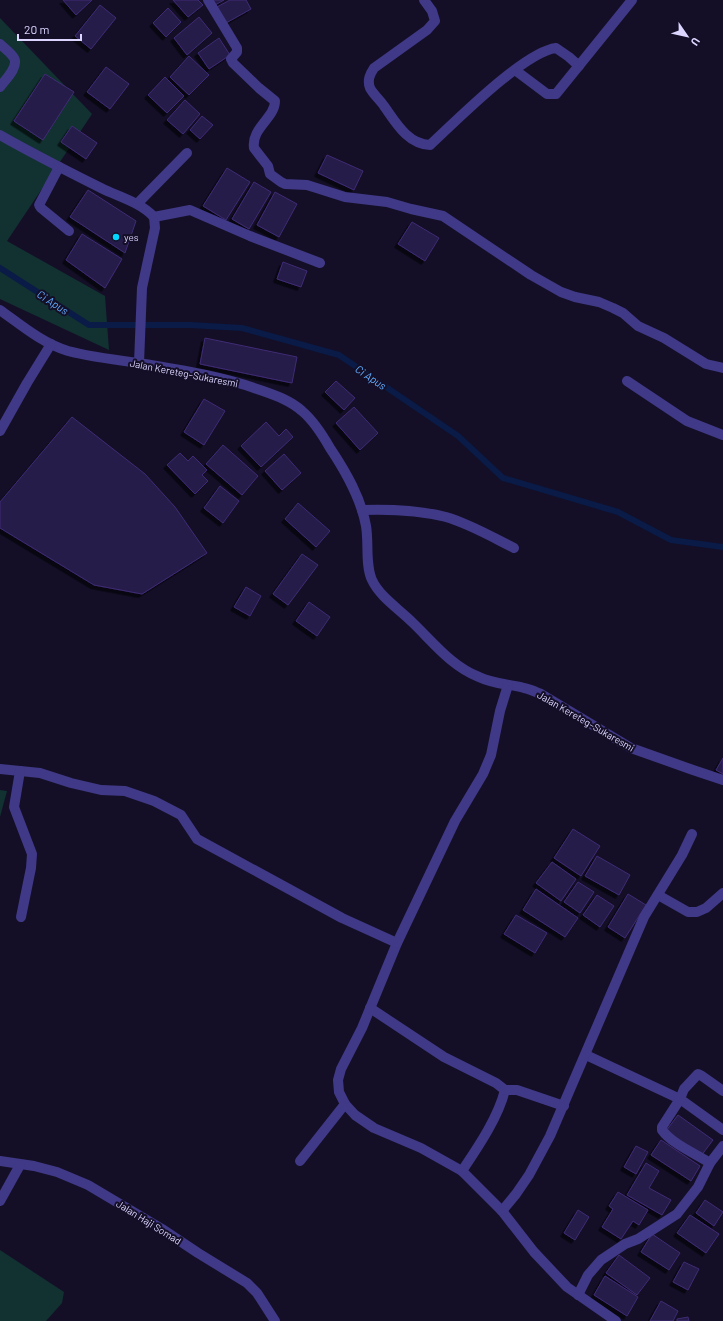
<svg xmlns="http://www.w3.org/2000/svg" width="723" height="1321" viewBox="0 0 723 1321" font-family="Barlow,sans-serif">
<style>
.green{fill:#123131}
.lines{fill:none;stroke-linecap:round;stroke-linejoin:round}
.stream{stroke:#091b46;stroke-width:6}
.building{fill:#261a49;stroke:#3f2c75;filter:url(#shadow)}
.minor{stroke:#403987;stroke-width:10}
.poi-dot{fill:#01d6ff;stroke:#140f27;stroke-width:1.5}
.labels{text-anchor:middle;dominant-baseline:central;stroke-width:4;stroke-linejoin:round;paint-order:stroke}
.poi-label{font-size:10px;fill:#dcd5ff;stroke:#140f27;text-anchor:start}
.street-label{font-size:10px;fill:#dcd5ff;stroke:#140f27}
.water-label{font-size:11px;font-style:italic;fill:#63adff;stroke:#140f27}
</style>
<defs>
<filter id="shadow"><feDropShadow dx="-3.5" dy="3.5" stdDeviation="0" flood-color="#0009"/></filter>
</defs>
<rect width="100%" height="100%" fill="#140f27"/>
<g class="green">
<path d="M 0,18 L 92,114 L 7,241 L 105,296 L 109,350 L 0,299 Z"/>
<path d="M 0,790 L 7,791 L 0,817 Z"/>
<path d="M 0,1250 L 64,1292 L 62,1303 L 46,1321 L 0,1321 Z"/>
</g>
<g class="lines">
<path class="stream" d="M 0,268 L 89,325 L 190,325 L 242,328 L 339,355 L 458,436 L 503,478 L 618,512 L 671,540 L 723,547"/>
</g>
<g class="building">
<path d="M 63,0 L 92,0 L 76,15 Z"/>
<path d="M 173,0 L 198,0 L 203,5 L 188,17 Z"/>
<path d="M 212,0 L 224,0 L 215,5 Z"/>
<path d="M 230,0 L 246,0 L 251,9 L 226,23 L 217,7 Z"/>
<path d="M 100,5 L 116,18 L 91,49 L 75,36 Z"/>
<path d="M 168,8 L 181,22 L 166,37 L 153,23 Z"/>
<path d="M 199,17 L 212,33 L 187,55 L 174,38 Z"/>
<path d="M 219,38 L 230,55 L 209,69 L 198,53 Z"/>
<path d="M 189,56 L 209,75 L 189,95 L 170,77 Z"/>
<path d="M 106,67 L 129,84 L 110,109 L 87,92 Z"/>
<path d="M 45,74 L 74,92 L 43,140 L 14,121 Z"/>
<path d="M 165,77 L 184,96 L 167,113 L 148,95 Z"/>
<path d="M 185,100 L 200,114 L 183,134 L 167,120 Z"/>
<path d="M 202,116 L 213,125 L 200,139 L 190,130 Z"/>
<path d="M 72,126 L 97,143 L 86,159 L 61,142 Z"/>
<path d="M 327,155 L 363,171 L 354,190 L 318,173 Z"/>
<path d="M 227,168 L 250,182 L 226,220 L 203,206 Z"/>
<path d="M 254,182 L 271,192 L 249,229 L 232,219 Z"/>
<path d="M 88,190 L 136,221 L 125,253 L 70,217 Z"/>
<path d="M 275,192 L 297,204 L 279,237 L 257,225 Z"/>
<path d="M 412,222 L 439,238 L 425,261 L 398,244 Z"/>
<path d="M 82,234 L 122,259 L 105,288 L 66,260 Z"/>
<path d="M 283,262 L 307,271 L 301,287 L 277,279 Z"/>
<path d="M 205,338 L 297,357 L 292,383 L 200,364 Z"/>
<path d="M 336,381 L 355,398 L 344,410 L 325,392 Z"/>
<path d="M 204,399 L 225,411 L 204,445 L 184,432 Z"/>
<path d="M 354,407 L 378,433 L 360,450 L 336,423 Z"/>
<path d="M 72,417 L 145,474 L 175,507 L 207,553 L 142,594 L 94,585 L 0,528 L 0,502 Z"/>
<path d="M 266,422 L 279,436 L 286,429 L 293,437 L 261,467 L 241,446 Z"/>
<path d="M 223,445 L 258,476 L 242,495 L 206,464 Z"/>
<path d="M 180,453 L 188,461 L 193,456 L 207,470 L 202,475 L 208,481 L 195,494 L 167,465 Z"/>
<path d="M 284,454 L 301,473 L 282,490 L 265,471 Z"/>
<path d="M 220,486 L 239,501 L 223,523 L 204,508 Z"/>
<path d="M 298,503 L 330,531 L 316,547 L 285,519 Z"/>
<path d="M 302,554 L 318,565 L 288,605 L 273,594 Z"/>
<path d="M 246,587 L 261,596 L 250,616 L 234,607 Z"/>
<path d="M 309,602 L 330,617 L 317,636 L 296,621 Z"/>
<path d="M 723,758 L 723,774 L 716,770 Z"/>
<path d="M 573,829 L 600,846 L 581,876 L 554,858 Z"/>
<path d="M 597,856 L 630,875 L 619,895 L 585,876 Z"/>
<path d="M 552,862 L 576,879 L 561,901 L 536,883 Z"/>
<path d="M 578,882 L 594,892 L 580,913 L 564,902 Z"/>
<path d="M 536,889 L 578,918 L 565,937 L 523,910 Z"/>
<path d="M 628,894 L 646,905 L 625,938 L 608,927 Z"/>
<path d="M 597,895 L 614,906 L 600,927 L 583,915 Z"/>
<path d="M 516,915 L 547,933 L 535,953 L 504,934 Z"/>
<path d="M 678,1115 L 713,1140 L 701,1156 L 666,1131 Z"/>
<path d="M 661,1140 L 700,1166 L 691,1181 L 651,1155 Z"/>
<path d="M 636,1146 L 648,1152 L 636,1174 L 624,1167 Z"/>
<path d="M 646,1163 L 659,1171 L 649,1188 L 671,1200 L 662,1215 L 627,1195 Z"/>
<path d="M 618,1192 L 648,1210 L 639,1225 L 633,1221 L 621,1239 L 602,1227 L 613,1209 L 609,1206 Z"/>
<path d="M 705,1200 L 723,1212 L 714,1226 L 696,1213 Z"/>
<path d="M 578,1210 L 589,1217 L 575,1240 L 564,1233 Z"/>
<path d="M 690,1215 L 719,1234 L 706,1253 L 677,1233 Z"/>
<path d="M 652,1234 L 680,1253 L 669,1270 L 641,1252 Z"/>
<path d="M 619,1255 L 650,1278 L 637,1295 L 606,1273 Z"/>
<path d="M 684,1262 L 699,1269 L 688,1290 L 673,1282 Z"/>
<path d="M 605,1276 L 638,1297 L 627,1316 L 594,1295 Z"/>
<path d="M 661,1301 L 678,1311 L 673,1321 L 650,1321 Z"/>
<path d="M 688,1317 L 689,1321 L 677,1321 L 677,1319 Z"/>
</g>
<g class="lines">
<g class="minor">
<path d="M 208,0 L 237,48 L 237,52 L 231,59 L 233,63 L 259,88 L 275,101 C 275,118 251,128 254,148 L 268,166 L 270,174 L 281,182 L 285,184 L 307,185 L 345,197 L 387,202 L 411,209 L 443,216 L 531,275 L 561,292 L 575,297 L 599,302 L 613,308 L 623,313 L 638,326 L 664,338 L 706,364 L 723,368"/>
<path d="M 424,0 L 432,11 L 435,21 L 427,30 L 374,68 C 370,74 367,80 370,88 C 373,94 380,100 384,106 C 395,121 407,144 430,145 C 456,121 524,52 556,48 L 569,57 L 579,66"/>
<path d="M 0,44 C 4,48 11,53 14,58 C 19,67 5,80 0,87"/>
<path d="M 515,70 L 547,94 L 556,94 L 632,0"/>
<path d="M 0,135 C 33,154 67,171 101,188 C 119,197 140,202 154,217 L 155,228 L 142,288 L 139,363"/>
<path d="M 59,167 L 39,205 L 41,208 L 69,231"/>
<path d="M 137,204 L 187,153"/>
<path d="M 154,217 L 190,210 L 250,236 L 320,263"/>
<path d="M 0,310 C 21,325 42,343 68,351 C 91,357 116,360 139,363 C 180,370 221,376 260,390 C 274,395 290,400 302,411 C 314,421 322,434 330,448 C 346,472 361,498 366,526 C 369,543 365,565 372,580 C 380,597 399,609 412,622 C 433,642 451,666 479,677 C 493,684 509,684 524,688 C 530,689 536,692 541,694 L 631,748 L 693,770 L 723,780"/>
<path d="M 627,381 L 687,421 L 723,435"/>
<path d="M 0,431 L 27,383 L 51,344"/>
<path d="M 362,510 C 391,509 418,510 446,517 C 470,524 492,537 514,548"/>
<path d="M 508,685 L 500,711 L 491,755 L 483,774 L 455,821 L 397,943 L 362,1028 L 341,1069 L 338,1080 L 339,1092 L 345,1104 L 355,1115 L 374,1128 L 421,1148 L 462,1171 L 502,1211 L 534,1252 L 567,1287 L 616,1321"/>
<path d="M 0,769 L 40,773 L 71,783 L 101,790 L 125,791 L 154,801 L 181,815 L 197,839 L 342,918 L 397,943"/>
<path d="M 20,771 L 14,807 L 32,854 L 31,868 L 21,917"/>
<path d="M 658,895 L 688,912 L 697,912 L 706,908 L 723,893"/>
<path d="M 370,1008 L 444,1057 L 496,1083 L 505,1090 C 498,1118 478,1147 462,1171"/>
<path d="M 586,1055 L 680,1099 L 723,1130"/>
<path d="M 505,1090 L 517,1090 L 564,1106"/>
<path d="M 0,1161 L 34,1166 L 57,1172 L 88,1185 L 162,1229 L 198,1253 L 247,1283 L 257,1293 L 275,1321"/>
<path d="M 300,1161 L 345,1104"/>
<path d="M 710,1163 C 696,1154 672,1144 662,1130 L 662,1127 L 680,1099 L 684,1089 L 698,1074 L 702,1076 L 723,1091"/>
<path d="M 0,1201 L 20,1165"/>
<path d="M 502,1211 L 516,1194 L 529,1175 L 550,1136 L 644,917 L 682,855 L 692,834"/>
<path d="M 578,1295 L 588,1275 L 601,1260 L 625,1244 L 638,1239 L 677,1214 L 698,1187 L 710,1163 L 723,1146"/>
</g>
</g>
<circle class="poi-dot" cx="116" cy="237" r="4"/>
<g class="labels">
<g class="poi-label">
<text x="124" y="237">yes</text>
</g>
<g class="street-label">
<text transform="translate(184 373) rotate(11)">Jalan Kereteg–Sukaresmi</text>
<text transform="translate(586 721) rotate(30)">Jalan Kereteg–Sukaresmi</text>
<text transform="translate(149 1222) rotate(32)">Jalan Haji Somad</text>
</g>
<g class="water-label">
<text transform="translate(53 302) rotate(33)">Ci Apus</text>
<text transform="translate(371 377) rotate(34)">Ci Apus</text>
</g>
</g>
<g transform="translate(687 36) rotate(124)" stroke="#140f27" stroke-width="3" paint-order="stroke">
<path d="M0-3L7 15L0 10L-7 15Z" fill="#dcd5ff"/>
<text y="-6" font-size="11" font-weight="bold" text-anchor="middle" fill="#dcd5ff">U</text>
</g>
<path d="M18 34v6h63v-6" fill="none" stroke="#dcd5ff" stroke-width="2"/>
<text x="24" y="34" font-size="12" fill="#dcd5ff" stroke="#140f27" stroke-width="3" paint-order="stroke">20 m</text>
</svg>
